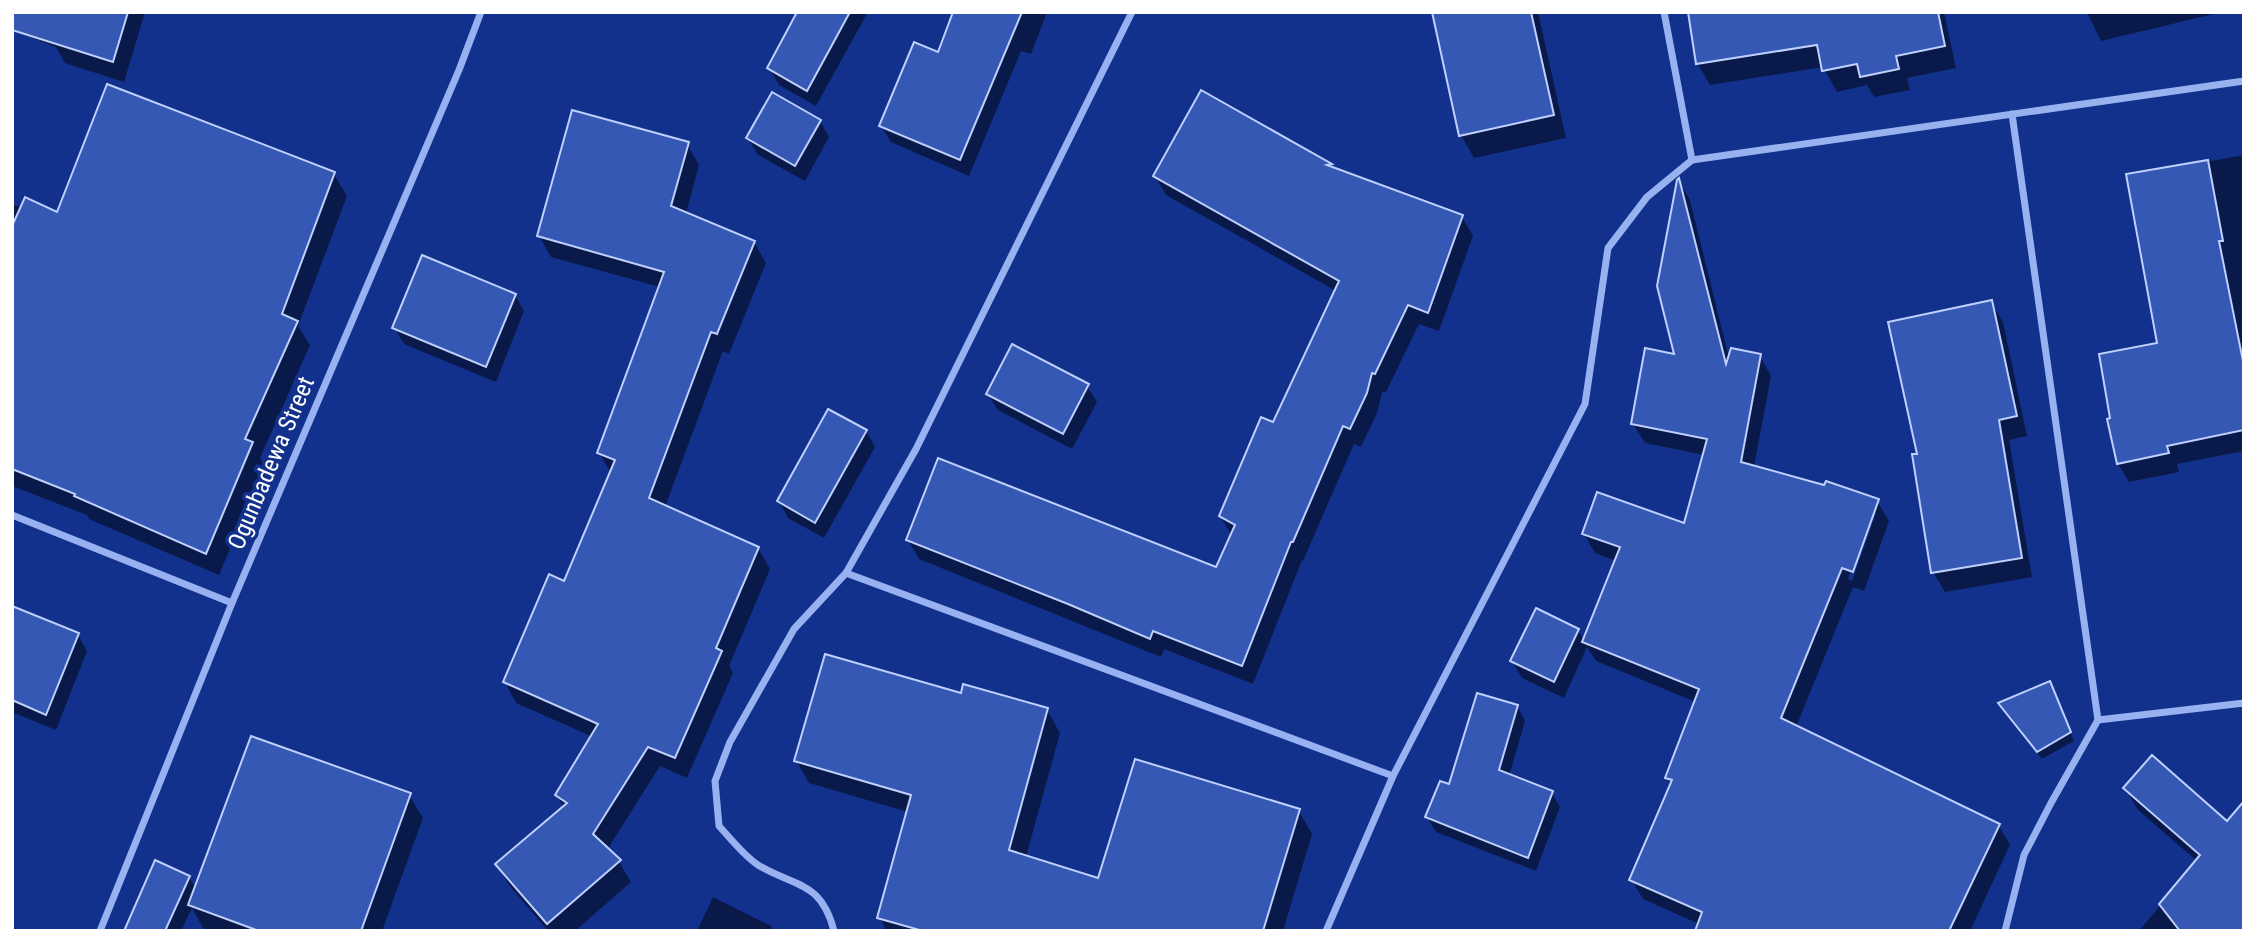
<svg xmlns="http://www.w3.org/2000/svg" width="2256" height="943" viewBox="0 0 2256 943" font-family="'Roboto Condensed',sans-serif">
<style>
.shadow{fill:#0007;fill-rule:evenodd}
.building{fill:#3458b3;stroke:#bfd0fd;stroke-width:2}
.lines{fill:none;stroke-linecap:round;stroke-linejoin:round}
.street{stroke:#98b1f1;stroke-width:7}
.labels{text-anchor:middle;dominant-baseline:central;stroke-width:7;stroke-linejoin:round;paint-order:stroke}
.street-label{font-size:24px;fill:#fff;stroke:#11318c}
</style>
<rect width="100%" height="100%" fill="#11318c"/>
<g class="shadow">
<path d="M 12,12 L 145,12 L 124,82 L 65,63 L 56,47 L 12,30 Z"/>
<path d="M 799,12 L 868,12 L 816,106 L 779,85 L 769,68 Z"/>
<path d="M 955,12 L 1047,12 L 1031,54 L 1021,51 L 969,176 L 891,142 L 881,126 L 939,55 Z"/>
<path d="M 1434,12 L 1538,12 L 1566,138 L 1474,158 L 1461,135 Z"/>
<path d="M 1689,12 L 1944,12 L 1956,68 L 1907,78 L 1910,90 L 1874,97 L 1867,85 L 1837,92 L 1823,67 L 1710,85 L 1697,63 Z"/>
<path d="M 2087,12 L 2222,12 L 2101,41 Z"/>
<path d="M 1201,92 L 1330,165 L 1332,169 L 1462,217 L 1473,236 L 1439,331 L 1419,324 L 1386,392 L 1382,392 L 1377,413 L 1361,447 L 1354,444 L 1303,561 L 1302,560 L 1253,684 L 1164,649 L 1161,657 L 919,559 L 908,540 L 1217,569 L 1232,536 L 1220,516 L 1274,424 L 1336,291 L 1166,195 L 1155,176 Z"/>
<path d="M 820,121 L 829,137 L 805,181 L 758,155 L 748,138 Z"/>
<path d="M 687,144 L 699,165 L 686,214 L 754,242 L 766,263 L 729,354 L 723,351 L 665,507 L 758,548 L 770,569 L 729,666 L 733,673 L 687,778 L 660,766 L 607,850 L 619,862 L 631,882 L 575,931 L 548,931 L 509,885 L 497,865 L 564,808 L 557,795 L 593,737 L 516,703 L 505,682 L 565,583 L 611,473 L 599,453 L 660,287 L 551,257 L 539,236 Z"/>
<path d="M 2244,155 L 2244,451 L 2177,464 L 2179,472 L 2129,482 L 2118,464 L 2159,345 L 2128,176 Z"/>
<path d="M 334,174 L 347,196 L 298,326 L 310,345 L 260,458 L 265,466 L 219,575 L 89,519 L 87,515 L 12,486 L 12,204 L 22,208 L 58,214 Z"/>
<path d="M 1679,181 L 1690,200 L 1729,358 L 1760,356 L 1771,376 L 1754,467 L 1877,501 L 1889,521 L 1864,591 L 1853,587 L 1796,727 L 1999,826 L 2010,845 L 1970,931 L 1696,931 L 1699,924 L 1643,899 L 1631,879 L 1672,785 L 1667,778 L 1696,702 L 1596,661 L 1587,647 L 1564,698 L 1522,678 L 1512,661 L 1578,630 L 1584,641 L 1616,561 L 1595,553 L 1584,534 L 1685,525 L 1704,455 L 1645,443 L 1633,424 L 1676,356 ZM 1872,513 L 1876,513 L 1852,581 L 1848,579 Z"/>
<path d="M 515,295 L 524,311 L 496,382 L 404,344 L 394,327 Z"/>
<path d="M 1991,302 L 2003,322 L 2027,436 L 2009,440 L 2032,577 L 1945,592 L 1933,572 L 1919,455 Z"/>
<path d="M 1087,386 L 1097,402 L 1072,449 L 998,410 L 988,394 Z"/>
<path d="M 866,431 L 875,447 L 824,538 L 788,518 L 779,501 Z"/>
<path d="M 12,607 L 78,635 L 87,651 L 56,730 L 12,712 Z"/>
<path d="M 2054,691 L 2074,741 L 2042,759 L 2000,704 Z"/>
<path d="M 962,695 L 1047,710 L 1060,733 L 1026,857 L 1100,881 L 1299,811 L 1312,834 L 1283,931 L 887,931 L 879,917 L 908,812 L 809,783 L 796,760 Z"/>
<path d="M 1517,706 L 1525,721 L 1509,776 L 1552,793 L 1560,807 L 1536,871 L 1436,832 L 1427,817 Z"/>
<path d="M 2125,788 L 2244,838 L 2244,931 L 2139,931 L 2197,861 L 2138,810 Z"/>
<path d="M 409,795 L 423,818 L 382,931 L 210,931 L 203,928 L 192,908 L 181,931 L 126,931 L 189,877 L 196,889 Z"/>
<path d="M 713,897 L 771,926 L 774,931 L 697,931 Z"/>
</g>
<g class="building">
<path d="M 12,12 L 128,12 L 113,62 L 12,30 Z"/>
<path d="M 797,12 L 850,12 L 807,91 L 767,68 Z"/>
<path d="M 953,12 L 1022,12 L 960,160 L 879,126 L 914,42 L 938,52 Z"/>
<path d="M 1432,12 L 1531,12 L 1554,115 L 1459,136 Z"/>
<path d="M 1688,12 L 1938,12 L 1945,46 L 1896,56 L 1899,69 L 1860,77 L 1857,64 L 1822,71 L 1817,45 L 1696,64 Z"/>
<path d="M 107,84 L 335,172 L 282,314 L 298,321 L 245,439 L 253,442 L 206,554 L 74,496 L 75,494 L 12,469 L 12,226 L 25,197 L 57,212 Z"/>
<path d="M 1201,90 L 1332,164 L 1327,165 L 1463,215 L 1428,313 L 1408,305 L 1375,374 L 1372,373 L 1367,393 L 1350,429 L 1343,426 L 1293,542 L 1291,542 L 1242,666 L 1153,631 L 1150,639 L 1068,604 L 906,540 L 938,458 L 1216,567 L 1235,525 L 1219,516 L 1261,417 L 1273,422 L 1339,281 L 1153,176 Z"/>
<path d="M 772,92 L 821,120 L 795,166 L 746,138 Z"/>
<path d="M 572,110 L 689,142 L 671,206 L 755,241 L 717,334 L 711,332 L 649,498 L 759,547 L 716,648 L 722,651 L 675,758 L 648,747 L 593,834 L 621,860 L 547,924 L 495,864 L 567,803 L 555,795 L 598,724 L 503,682 L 549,574 L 564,581 L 615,460 L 597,453 L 664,272 L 537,236 Z"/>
<path d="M 2208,160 L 2223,241 L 2219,241 L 2244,366 L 2244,430 L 2167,446 L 2169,453 L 2117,464 L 2107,419 L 2110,418 L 2099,354 L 2157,343 L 2126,174 Z"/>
<path d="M 1679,178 L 1726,364 L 1731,348 L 1761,354 L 1741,462 L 1824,485 L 1826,481 L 1879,499 L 1853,572 L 1842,568 L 1781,718 L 2000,824 L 1949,931 L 1695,931 L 1702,912 L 1629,880 L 1672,780 L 1665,778 L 1699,689 L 1582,642 L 1620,547 L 1582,534 L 1597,492 L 1684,523 L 1707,439 L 1631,424 L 1645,348 L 1674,354 L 1657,286 L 1677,180 Z"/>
<path d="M 422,255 L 516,294 L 486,367 L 392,328 Z"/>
<path d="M 1992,300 L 2017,416 L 1999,420 L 2022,558 L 1931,573 L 1912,454 L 1917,454 L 1888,322 Z"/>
<path d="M 1012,344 L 1089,384 L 1063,434 L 986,394 Z"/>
<path d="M 828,409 L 867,430 L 815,523 L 777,501 Z"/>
<path d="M 12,606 L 79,633 L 46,715 L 12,700 Z"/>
<path d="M 1536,608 L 1579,629 L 1554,682 L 1510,661 Z"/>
<path d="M 825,654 L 961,693 L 963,684 L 1048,708 L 1009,850 L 1098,878 L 1135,759 L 1300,809 L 1263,931 L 923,931 L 877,918 L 911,795 L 794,761 Z"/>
<path d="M 2050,681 L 2071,732 L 2037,752 L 1998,703 Z"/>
<path d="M 1477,693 L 1518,705 L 1499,770 L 1553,791 L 1528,858 L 1425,817 L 1440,781 L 1449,784 Z"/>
<path d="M 251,736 L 411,793 L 361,931 L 259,931 L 188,905 Z"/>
<path d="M 2152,755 L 2227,821 L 2244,801 L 2244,931 L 2180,931 L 2159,904 L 2200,855 L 2123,788 Z"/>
<path d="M 155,860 L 190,876 L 165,931 L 124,931 Z"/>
</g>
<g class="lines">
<g class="street">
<path d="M 2012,114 L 2098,720"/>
<path d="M 1692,160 L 2244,81"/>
<path d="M 12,515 L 232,603"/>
<path d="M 846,573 L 1393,776"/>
<path d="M 100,931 L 232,603 L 459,70 L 481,12"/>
<path d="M 834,931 C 821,880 794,887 758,865 C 744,856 731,839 719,826 L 715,781 L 730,742 L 794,629 L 846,573 L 916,449 L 1132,12"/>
<path d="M 1326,931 L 1393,776 L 1585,404 L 1608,248 L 1647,197 L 1692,160 L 1664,12"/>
<path d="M 2005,931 L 2024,855 L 2051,803 L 2098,720 L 2244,703"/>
</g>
</g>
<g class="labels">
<g class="street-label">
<text transform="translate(271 463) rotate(-67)">Ogunbadewa Street</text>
</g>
</g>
<rect width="2256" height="943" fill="none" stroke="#ffffff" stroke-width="28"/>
</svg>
